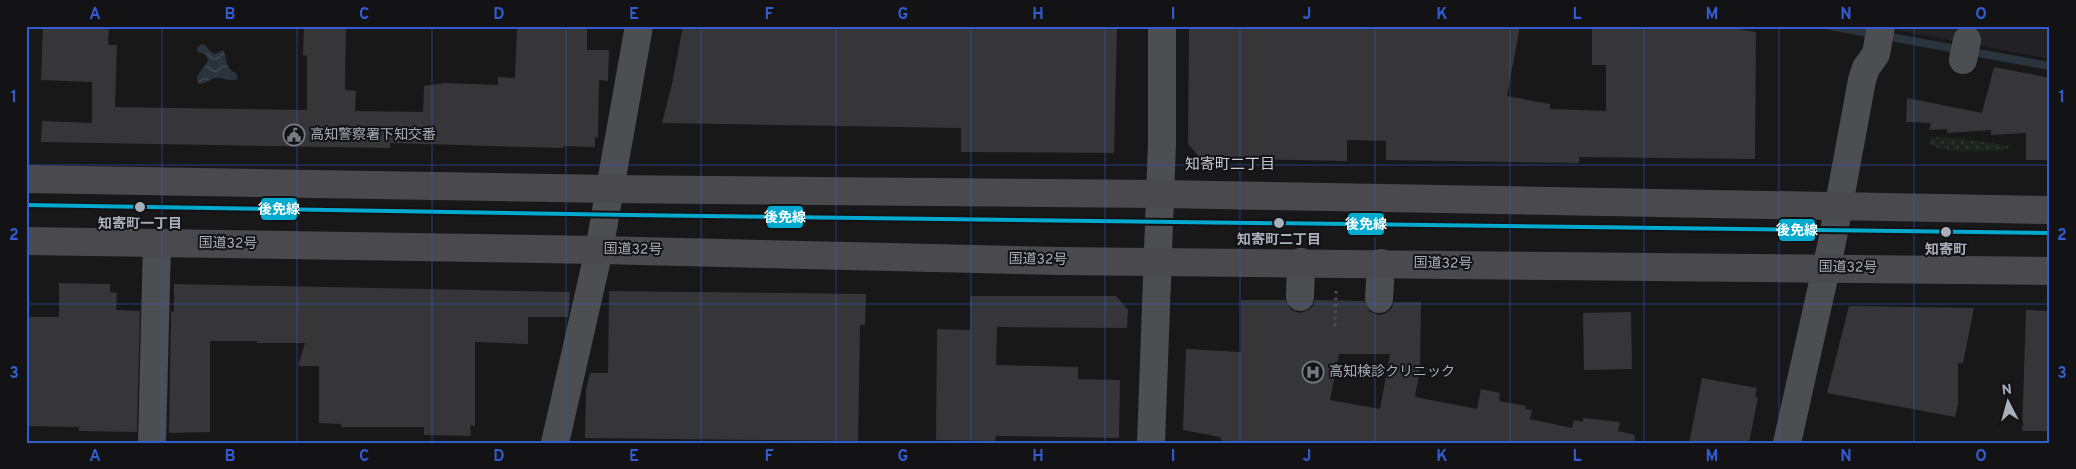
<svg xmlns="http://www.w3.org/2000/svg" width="2076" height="469" viewBox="0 0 2076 469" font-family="Overpass,'Noto Sans JP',sans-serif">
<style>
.built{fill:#222225}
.grass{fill:url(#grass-dots)}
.water{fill:url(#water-waves)}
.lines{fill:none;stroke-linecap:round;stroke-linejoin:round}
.stream{stroke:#2a343c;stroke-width:8}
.building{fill:#363638;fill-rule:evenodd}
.path{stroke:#4e4f53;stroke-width:3;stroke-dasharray:2.5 4;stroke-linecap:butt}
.minor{stroke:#4c4e52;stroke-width:28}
.highway{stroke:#4a4a4e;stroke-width:28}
.tram-1-casing{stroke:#131215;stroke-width:8}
.tram-1{stroke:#00a9ce;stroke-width:4}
.grid{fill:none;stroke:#325cd4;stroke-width:1;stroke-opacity:0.55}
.stop-dot{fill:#a9aebb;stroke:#131215;stroke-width:2}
.labels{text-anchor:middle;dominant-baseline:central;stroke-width:4;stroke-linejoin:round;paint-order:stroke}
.poi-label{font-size:14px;fill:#a9aebb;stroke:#131215;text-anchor:start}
.stop-label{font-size:14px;font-weight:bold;fill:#a9aebb;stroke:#131215}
.street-label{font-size:14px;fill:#a9aebb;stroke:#131215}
.neighbourhood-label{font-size:15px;fill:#cacdd6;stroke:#131215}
.line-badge{stroke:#131215;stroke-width:2}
.badge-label{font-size:14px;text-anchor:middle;font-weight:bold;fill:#fff}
.neatline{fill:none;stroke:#325cd4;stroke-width:2}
.grid-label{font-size:16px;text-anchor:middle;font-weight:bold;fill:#325cd4}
</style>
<defs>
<pattern id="grass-dots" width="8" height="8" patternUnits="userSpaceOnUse" patternTransform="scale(1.25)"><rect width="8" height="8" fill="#1c241d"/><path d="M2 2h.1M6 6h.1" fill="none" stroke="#3a413c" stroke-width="1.8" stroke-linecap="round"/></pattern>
<pattern id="water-waves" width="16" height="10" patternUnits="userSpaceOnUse" patternTransform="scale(1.25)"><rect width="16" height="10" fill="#2a343c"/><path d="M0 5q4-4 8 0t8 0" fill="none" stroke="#464f56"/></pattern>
</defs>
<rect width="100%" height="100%" fill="#181819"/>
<path class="built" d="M 1896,26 L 2050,26 L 2050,59 L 1896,30 Z"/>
<path class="grass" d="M 1931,137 L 1964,139 L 2010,146 L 2005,150 C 1983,151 1948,155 1929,144 Z"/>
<path class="water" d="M 202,44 L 205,45 L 211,52 L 215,54 L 223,50 C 228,59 224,69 236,73 L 238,79 C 228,82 224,77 216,78 C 210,78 207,84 200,84 L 197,81 L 197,76 L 207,63 L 208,59 L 205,54 L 197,52 L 198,47 Z"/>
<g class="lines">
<path class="stream" d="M 1830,26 L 2050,66"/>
</g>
<g class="building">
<path d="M 43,26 L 109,26 L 108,45 L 117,45 L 115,107 L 307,110 L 307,56 L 303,55 L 304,26 L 346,26 L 345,90 L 356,91 L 355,111 L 423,112 L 424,86 L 445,83 L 498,85 L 498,77 L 515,78 L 517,26 L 587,26 L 587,50 L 609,50 L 608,81 L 599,80 L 598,138 L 595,137 L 595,147 L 563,146 L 563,148 L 390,143 L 390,148 L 41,142 L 42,121 L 92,123 L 92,82 L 41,80 Z"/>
<path d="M 683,26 L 1117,26 L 1114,153 L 961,152 L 961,128 L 662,123 L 672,84 Z"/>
<path d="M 1189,26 L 1520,26 L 1507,96 L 1550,104 L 1550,109 L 1606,111 L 1606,65 L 1592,65 L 1592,26 L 1721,26 L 1756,32 L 1755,159 L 1579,157 L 1579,163 L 1386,160 L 1386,141 L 1347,140 L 1347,161 L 1200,158 L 1188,144 Z"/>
<path d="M 1994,67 L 2050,78 L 2050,160 L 2026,160 L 2026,133 L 1991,135 L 1991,130 L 1947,133 L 1947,129 L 1929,130 L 1931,123 L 1906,122 L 1907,98 L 1982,113 Z"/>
<path d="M 59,283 L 110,284 L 110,292 L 117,293 L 116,310 L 140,311 L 137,432 L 79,431 L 79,427 L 26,426 L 26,317 L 59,317 Z"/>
<path d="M 174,284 L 570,292 L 569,309 L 568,317 L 528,317 L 528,344 L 475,342 L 475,426 L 470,425 L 471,436 L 424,435 L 424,427 L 341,427 L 341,424 L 319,423 L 319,366 L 298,366 L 305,343 L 257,343 L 257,341 L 210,341 L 210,432 L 169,433 L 171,311 L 174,312 Z"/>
<path d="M 609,291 L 866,294 L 865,325 L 860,325 L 858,441 L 585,438 L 586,390 L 590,373 L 608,373 Z"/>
<path d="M 970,296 L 1116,296 L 1128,310 L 1127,328 L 997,327 L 996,365 L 1078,367 L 1078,379 L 1120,380 L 1119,438 L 996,436 L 995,441 L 936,440 L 937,329 L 970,330 Z"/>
<path d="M 1241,300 L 1285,300 L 1291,310 L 1300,313 L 1308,310 L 1313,306 L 1315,300 L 1364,301 L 1370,312 L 1379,315 L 1386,313 L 1392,308 L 1394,302 L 1421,302 L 1420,369 L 1415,397 L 1477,409 L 1481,389 L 1500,393 L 1499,401 L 1526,406 L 1525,409 L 1532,410 L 1530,419 L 1572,428 L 1574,420 L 1582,422 L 1584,418 L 1620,422 L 1618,431 L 1635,435 L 1634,443 L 1223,443 L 1220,437 L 1183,430 L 1186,349 L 1241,352 ZM 1339,354 L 1390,354 L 1380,409 L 1330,400 Z"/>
<path d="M 1849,306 L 1974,308 L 1963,363 L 1958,363 L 1958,405 L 1955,417 L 1827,393 Z"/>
<path d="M 2026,310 L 2050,311 L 2050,431 L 2022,431 Z"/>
<path d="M 1631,312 L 1632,369 L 1584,370 L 1583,313 Z"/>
<path d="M 1702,378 L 1757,388 L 1755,397 L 1758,397 L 1749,443 L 1689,443 Z"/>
</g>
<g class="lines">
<path class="path" d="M 1335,326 L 1336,291"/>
<g class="minor">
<path d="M 1963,60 L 1967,40"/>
<path d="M 1300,297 L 1301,262"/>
<path d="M 1379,299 L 1381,263"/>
<path d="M 152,443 L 157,243"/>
<path d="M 555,443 L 599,250 L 639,26"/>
<path d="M 1151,443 L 1162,143 L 1162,26"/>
<path d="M 1787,443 L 1832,242 L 1862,80 L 1866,68 L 1876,54 L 1881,26"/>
</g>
<g class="highway">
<path d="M 26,179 L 609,189 L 1161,194 L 2050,210"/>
<path d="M 26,241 L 599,250 L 1058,261 L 2050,271"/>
</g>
<g class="tram-1-casing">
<path id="tram-1" d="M 26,205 L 629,215 L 2050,233"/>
</g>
<use href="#tram-1" class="tram-1"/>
</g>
<path class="grid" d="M 162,26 L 162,443M 297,26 L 297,443M 432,26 L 432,443M 566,26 L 566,443M 701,26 L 701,443M 836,26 L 836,443M 971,26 L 971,443M 1105,26 L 1105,443M 1240,26 L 1240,443M 1375,26 L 1375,443M 1510,26 L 1510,443M 1644,26 L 1644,443M 1779,26 L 1779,443M 1914,26 L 1914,443M 26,165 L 2050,165M 26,304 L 2050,304"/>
<defs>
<g id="civic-ring" transform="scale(1.125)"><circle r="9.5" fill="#131215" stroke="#767a82" stroke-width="1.5"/><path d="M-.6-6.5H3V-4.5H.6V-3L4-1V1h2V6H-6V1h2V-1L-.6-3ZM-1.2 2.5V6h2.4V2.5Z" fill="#767a82"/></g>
<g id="hospital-ring" transform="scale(1.125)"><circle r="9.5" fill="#131215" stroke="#767a82" stroke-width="1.5"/><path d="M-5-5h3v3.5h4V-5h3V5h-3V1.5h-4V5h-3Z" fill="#767a82"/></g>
</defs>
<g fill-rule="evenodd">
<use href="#civic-ring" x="294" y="135"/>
<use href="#hospital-ring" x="1313" y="372"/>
</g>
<g class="stop-dot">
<circle cx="140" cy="207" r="6"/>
<circle cx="1279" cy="223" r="6"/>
<circle cx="1946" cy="232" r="6"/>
</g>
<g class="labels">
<g class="poi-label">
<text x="310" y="135">高知警察署下知交番</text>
<text x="1329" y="372">高知検診クリニック</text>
</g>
<g class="stop-label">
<text x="140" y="224">知寄町一丁目</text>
<text x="1279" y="240">知寄町二丁目</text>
<text x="1946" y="250">知寄町</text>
</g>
<g class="street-label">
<text transform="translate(228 244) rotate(1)">国道32号</text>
<text transform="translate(633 250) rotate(1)">国道32号</text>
<text transform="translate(1038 260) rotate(1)">国道32号</text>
<text transform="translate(1443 264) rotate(1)">国道32号</text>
<text transform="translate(1848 268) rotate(1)">国道32号</text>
</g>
<g class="neighbourhood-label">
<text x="1230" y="165">知寄町二丁目</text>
</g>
</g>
<g class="line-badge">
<rect x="260" y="197" width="38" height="24" rx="5" fill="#00a9ce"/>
<rect x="766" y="205" width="38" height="24" rx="5" fill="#00a9ce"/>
<rect x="1347" y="212" width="38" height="24" rx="5" fill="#00a9ce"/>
<rect x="1778" y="218" width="38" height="24" rx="5" fill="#00a9ce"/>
</g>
<g class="badge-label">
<text x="279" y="214">後免線</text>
<text x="785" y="222">後免線</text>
<text x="1366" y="229">後免線</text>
<text x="1797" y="235">後免線</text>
</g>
<rect width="2076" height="469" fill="none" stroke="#131215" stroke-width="55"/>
<g transform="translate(2008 402) rotate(354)" stroke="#131215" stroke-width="4" paint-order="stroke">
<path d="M0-4L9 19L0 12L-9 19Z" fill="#a9aebb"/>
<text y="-8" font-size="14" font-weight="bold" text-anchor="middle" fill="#a9aebb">N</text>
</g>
<rect x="28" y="28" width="2020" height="414" class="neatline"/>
<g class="grid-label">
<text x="95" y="19">A</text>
<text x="230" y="19">B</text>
<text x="364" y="19">C</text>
<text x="499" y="19">D</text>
<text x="634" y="19">E</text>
<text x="769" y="19">F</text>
<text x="903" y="19">G</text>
<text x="1038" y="19">H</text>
<text x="1173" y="19">I</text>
<text x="1307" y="19">J</text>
<text x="1442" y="19">K</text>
<text x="1577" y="19">L</text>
<text x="1712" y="19">M</text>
<text x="1846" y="19">N</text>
<text x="1981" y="19">O</text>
<text x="14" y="102">1</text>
<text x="2062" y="102">1</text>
<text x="14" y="240">2</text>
<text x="2062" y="240">2</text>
<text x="14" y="378">3</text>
<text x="2062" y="378">3</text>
<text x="95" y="461">A</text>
<text x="230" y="461">B</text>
<text x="364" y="461">C</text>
<text x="499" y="461">D</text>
<text x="634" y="461">E</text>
<text x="769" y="461">F</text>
<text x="903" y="461">G</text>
<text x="1038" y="461">H</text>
<text x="1173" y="461">I</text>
<text x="1307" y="461">J</text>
<text x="1442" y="461">K</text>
<text x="1577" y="461">L</text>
<text x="1712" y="461">M</text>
<text x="1846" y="461">N</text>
<text x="1981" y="461">O</text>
</g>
</svg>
